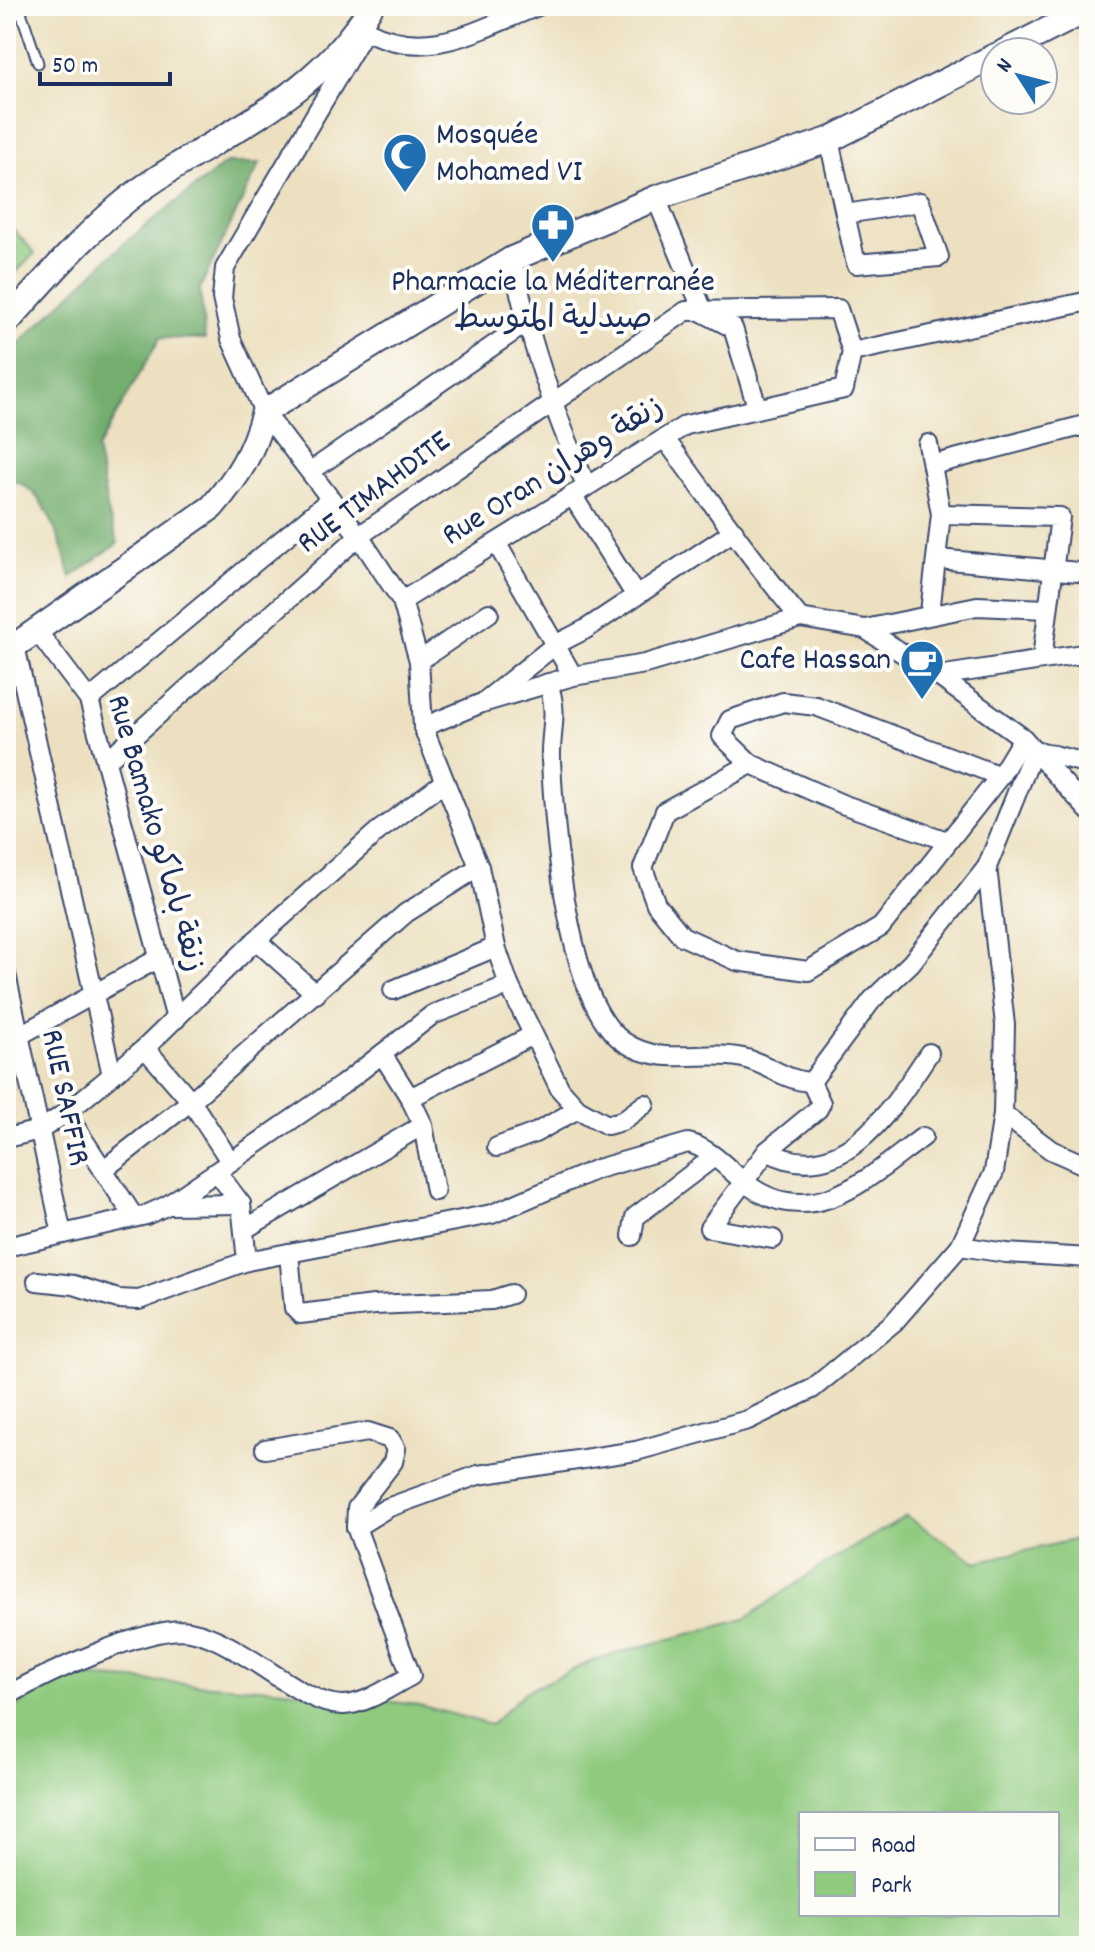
<svg xmlns="http://www.w3.org/2000/svg" width="1095" height="1952" viewBox="0 0 1095 1952" font-family="Dekko,'Playpen Sans Arabic',sans-serif">
<style>
.green{fill:#8fca7f;stroke:#557c6e;stroke-width:2;fill-rule:evenodd}
.forest{fill:#73ae6e;stroke:#476e66;stroke-width:2}
.lines{fill:none;stroke-linecap:round;stroke-linejoin:round}
.service-casing{stroke:#3a4a6d;stroke-width:13}
.minor-casing{stroke:#3a4a6d;stroke-width:22}
.tertiary-casing{stroke:#3a4a6d;stroke-width:28}
.service{stroke:#fff;stroke-width:9}
.minor{stroke:#fff;stroke-width:18}
.tertiary{stroke:#fff;stroke-width:24}
.labels{text-anchor:middle;dominant-baseline:central;stroke-width:8;stroke-linejoin:round;paint-order:stroke}
.poi-label{font-size:32px;fill:#1b2f5e;stroke:#fdfcf7;text-anchor:start}
.street-label{font-size:32px;fill:#1b2f5e;stroke:#fdfcf7}
</style>
<rect width="100%" height="100%" fill="#fdfcf7"/>
<filter id="ink" filterUnits="userSpaceOnUse"><feTurbulence type="fractalNoise" baseFrequency=".0125" numOctaves="2"/><feDisplacementMap in="SourceGraphic" scale="16" xChannelSelector="R" yChannelSelector="G"/><feConvolveMatrix kernelMatrix="1 2 1 2 8 2 1 2 1" color-interpolation-filters="sRGB"/></filter>
<filter id="wash" filterUnits="userSpaceOnUse"><feTurbulence type="fractalNoise" baseFrequency=".006" numOctaves="4" result="noise"/><feDisplacementMap in="SourceGraphic" scale="32" xChannelSelector="R" yChannelSelector="G"/><feGaussianBlur stdDeviation="1.8" result="paint"/><feColorMatrix in="noise" values="0 0 0 0 0 0 0 0 0 0 0 0 0 0 0 0 0 1.4 0 .05"/><feComposite in="paint" operator="in"/></filter>
<g filter="url(#wash)">
<rect width="100%" height="100%" fill="#ece0c0"/>
<g class="green">
<path d="M 6,222 L 35,253 L 6,283 Z"/>
<path d="M 906,1516 L 976,1562 L 1073,1540 L 1089,1544 L 1089,1946 L 6,1946 L 6,1712 L 68,1676 L 275,1689 L 419,1705 L 491,1725 L 525,1692 L 596,1659 L 745,1619 L 817,1569 ZM 801,1814 L 1057,1814 L 1057,1914 L 801,1914 Z"/>
</g>
<path class="forest" d="M 226,163 L 260,163 L 200,288 L 205,339 L 160,338 L 97,449 L 108,513 L 118,543 L 71,577 C 61,544 47,484 6,479 L 6,356 L 124,243 Z"/>
</g>
<g filter="url(#ink)">
<g class="lines">
<g class="service-casing">
<path id="service" d="M 19,6 L 38,63"/>
</g>
<g class="minor-casing">
<g id="minor">
<path d="M 365,30 C 428,63 478,29 538,6"/>
<path d="M 364,32 L 225,268 L 222,298 L 231,339 L 264,412 L 359,536 L 402,601 L 419,661 L 423,727 L 479,867 L 496,947 L 509,985 L 560,1089 L 578,1109 L 607,1125 L 622,1121 L 645,1104"/>
<path d="M 829,140 L 856,264 L 939,257 L 920,202 L 846,214"/>
<path d="M 656,198 L 704,313 L 733,328 L 757,407"/>
<path d="M 512,259 C 530,342 552,407 586,485"/>
<path d="M 665,439 C 710,499 752,561 800,618"/>
<path d="M 928,444 L 941,514 L 930,613"/>
<path d="M 932,465 L 1089,424"/>
<path d="M 311,471 L 526,323"/>
<path d="M 572,495 L 636,596"/>
<path d="M 941,514 L 1060,517 L 1042,659"/>
<path d="M 497,544 L 573,676"/>
<path d="M 938,559 L 1089,573"/>
<path d="M 402,601 L 686,425 L 844,389 L 852,352 L 1089,301"/>
<path d="M 865,629 L 938,676 L 1023,738 L 1089,811"/>
<path d="M 37,631 L 89,700 L 176,1019"/>
<path d="M 15,646 L 112,1075"/>
<path d="M 419,661 L 489,613"/>
<path d="M 938,676 L 1089,653"/>
<path d="M 548,683 C 559,714 550,729 551,760 C 554,827 567,1004 624,1042 C 663,1068 704,1049 743,1058 C 767,1063 785,1081 811,1082 L 872,1000 L 911,963 L 987,867"/>
<path d="M 89,700 L 331,499"/>
<path d="M 486,700 L 555,645 L 586,629 L 734,531"/>
<path d="M 423,727 L 482,703 L 573,676 L 645,664 L 800,618 L 865,629 L 977,606 L 1047,609"/>
<path d="M 1034,750 L 1089,764"/>
<path d="M 106,761 L 359,536 L 686,311 L 838,309 L 852,352"/>
<path d="M 751,764 L 665,811 L 643,868 L 656,904 L 682,936 L 737,961 L 808,971 L 881,927 L 1000,776 L 1023,738"/>
<path d="M 947,841 L 842,804 L 751,764 L 722,736 L 730,720 L 783,702 L 816,706 L 1000,776"/>
<path d="M 256,940 L 316,994"/>
<path d="M 6,974 L 62,1234"/>
<path d="M 393,990 L 496,947"/>
<path d="M 6,1043 L 159,958"/>
<path d="M 145,1048 L 191,1101 L 230,1161"/>
<path d="M 382,1054 L 410,1098"/>
<path d="M 66,1113 L 134,1217"/>
<path d="M 1003,1114 L 1051,1150 L 1089,1167"/>
<path d="M 423,1125 L 435,1191"/>
<path d="M 6,1138 L 40,1130 L 66,1113 L 145,1048 L 256,940 L 377,832 L 444,782"/>
<path d="M 497,1147 L 535,1133 L 578,1109"/>
<path d="M 767,1151 C 843,1192 893,1107 929,1053"/>
<path d="M 103,1170 L 191,1101 L 406,913 L 479,867"/>
<path d="M 217,1172 L 241,1204 L 247,1261"/>
<path d="M 168,1205 L 342,1085 L 432,1015 L 509,985"/>
<path d="M 245,1229 L 423,1125 L 410,1098 L 533,1035"/>
<path d="M 632,1236 L 635,1217 L 714,1157"/>
<path d="M 773,1239 L 709,1228 L 767,1151 L 818,1109 L 821,1103 L 811,1082"/>
<path d="M 960,1246 L 1006,1253 L 1089,1258"/>
<path d="M 6,1247 L 146,1215 L 168,1205 L 241,1204"/>
<path d="M 289,1253 L 294,1308 L 300,1314 L 374,1305 L 492,1300 L 511,1294"/>
<path d="M 37,1281 L 74,1285 L 118,1299 L 139,1300 L 247,1261 L 492,1214 L 597,1169 L 688,1143 C 711,1148 729,1171 748,1185 C 815,1233 871,1175 923,1137"/>
<path d="M 265,1449 L 368,1432 L 390,1439 L 396,1449 L 393,1462 L 357,1508 L 356,1527"/>
<path d="M 6,1696 C 44,1675 149,1624 190,1631 C 243,1641 302,1707 344,1705 C 367,1704 391,1686 411,1676 L 356,1527 L 387,1508 L 478,1475 L 636,1451 L 748,1420 L 812,1389 L 894,1322 L 960,1246 L 994,1172 L 1003,1114 L 1005,1025 L 987,867 L 1034,750"/>
</g>
</g>
<g class="tertiary-casing">
<g id="tertiary">
<path d="M 6,10 L 16,6"/>
<path d="M 1004,52 L 1089,9"/>
<path d="M 6,323 C 46,279 92,225 140,190 C 223,131 317,99 371,6"/>
<path d="M 6,652 L 212,507 C 240,474 252,454 264,412 L 512,259 L 656,198 L 829,140 L 995,56"/>
</g>
</g>
<use href="#service" class="service"/>
<use href="#minor" class="minor"/>
<use href="#tertiary" class="tertiary"/>
</g>
</g>
<defs>
<g id="mosque-pin" transform="scale(2.3)"><path d="M0 17L-7.5 6A9.5 9.5 0 1 1 7.5 6Z" fill="#1f6fb2" stroke="#fdfcf7"/><path d="M3.5-4.9A6 6 0 1 0 3.5 4.9A5 5 0 1 1 3.5-4.9Z" fill="#fff"/></g>
<g id="pharmacy-pin" transform="scale(2.3)"><path d="M0 17L-7.5 6A9.5 9.5 0 1 1 7.5 6Z" fill="#1f6fb2" stroke="#fdfcf7"/><path d="M-2-6h4v4h4v4h-4v4h-4v-4h-4v-4h4Z" fill="#fff"/></g>
<g id="cafe-pin" transform="scale(2.3)"><path d="M0 17L-7.5 6A9.5 9.5 0 1 1 7.5 6Z" fill="#1f6fb2" stroke="#fdfcf7"/><path d="M-5.5-4.5H6V0H3Q3 3.5 0 3.5H-2.5Q-5.5 3.5-5.5 0ZM3-3.2v2h1.7v-2ZM-6 4.5H4V6H-6Z" fill="#fff"/></g>
</defs>
<g fill-rule="evenodd">
<use href="#mosque-pin" x="405" y="155"/>
<use href="#pharmacy-pin" x="553" y="225"/>
<use href="#cafe-pin" x="922" y="662"/>
</g>
<g class="labels">
<g class="poi-label">
<text x="436" y="137">Mosquée<tspan x="436" dy="37">Mohamed VI</tspan></text>
<text x="553" y="284" text-anchor="middle">Pharmacie la Méditerranée<tspan x="553" dy="37">صيدلية المتوسط</tspan></text>
<text x="891" y="662" text-anchor="end">Cafe Hassan</text>
</g>
<g class="street-label">
<text transform="translate(554 473) rotate(-32)">Rue Oran زنقة وهران</text>
<text transform="translate(375 494) rotate(-37)">RUE TIMAHDITE</text>
<text transform="translate(154 834) rotate(74)">Rue Bamako زنقة باماكو</text>
<text transform="translate(63 1098) rotate(78)">RUE SAFFIR</text>
</g>
</g>
<rect width="1095" height="1952" fill="none" stroke="#fdfcf7" stroke-width="32"/>
<rect x="799" y="1812" width="260" height="104" fill="#fdfcf7" stroke="#a3aaba" stroke-width="2"/>
<rect x="815" y="1838" width="40" height="12" fill="#ffffff" stroke="#a3aaba" stroke-width="2"/>
<text x="871" y="1852" font-size="24" fill="#1b2f5e">Road</text>
<rect x="815" y="1872" width="40" height="24" fill="#8fca7f" stroke="#a3aaba" stroke-width="2"/>
<text x="871" y="1892" font-size="24" fill="#1b2f5e">Park</text>
<g transform="translate(1019 76) rotate(306)"><circle r="38" fill="#fdfcf7" stroke="#a3aaba" stroke-width="2"/>
<path d="M0-6L14 30L0 20L-14 30Z" fill="#1f6fb2"/>
<text y="-12" font-size="22" font-weight="bold" text-anchor="middle" fill="#1b2f5e">N</text>
</g>
<path d="M40 72v12h130v-12" fill="none" stroke="#1b2f5e" stroke-width="4"/>
<text x="52" y="72" font-size="24" fill="#1b2f5e" stroke="#fdfcf7" stroke-width="6" paint-order="stroke">50 m</text>
</svg>
